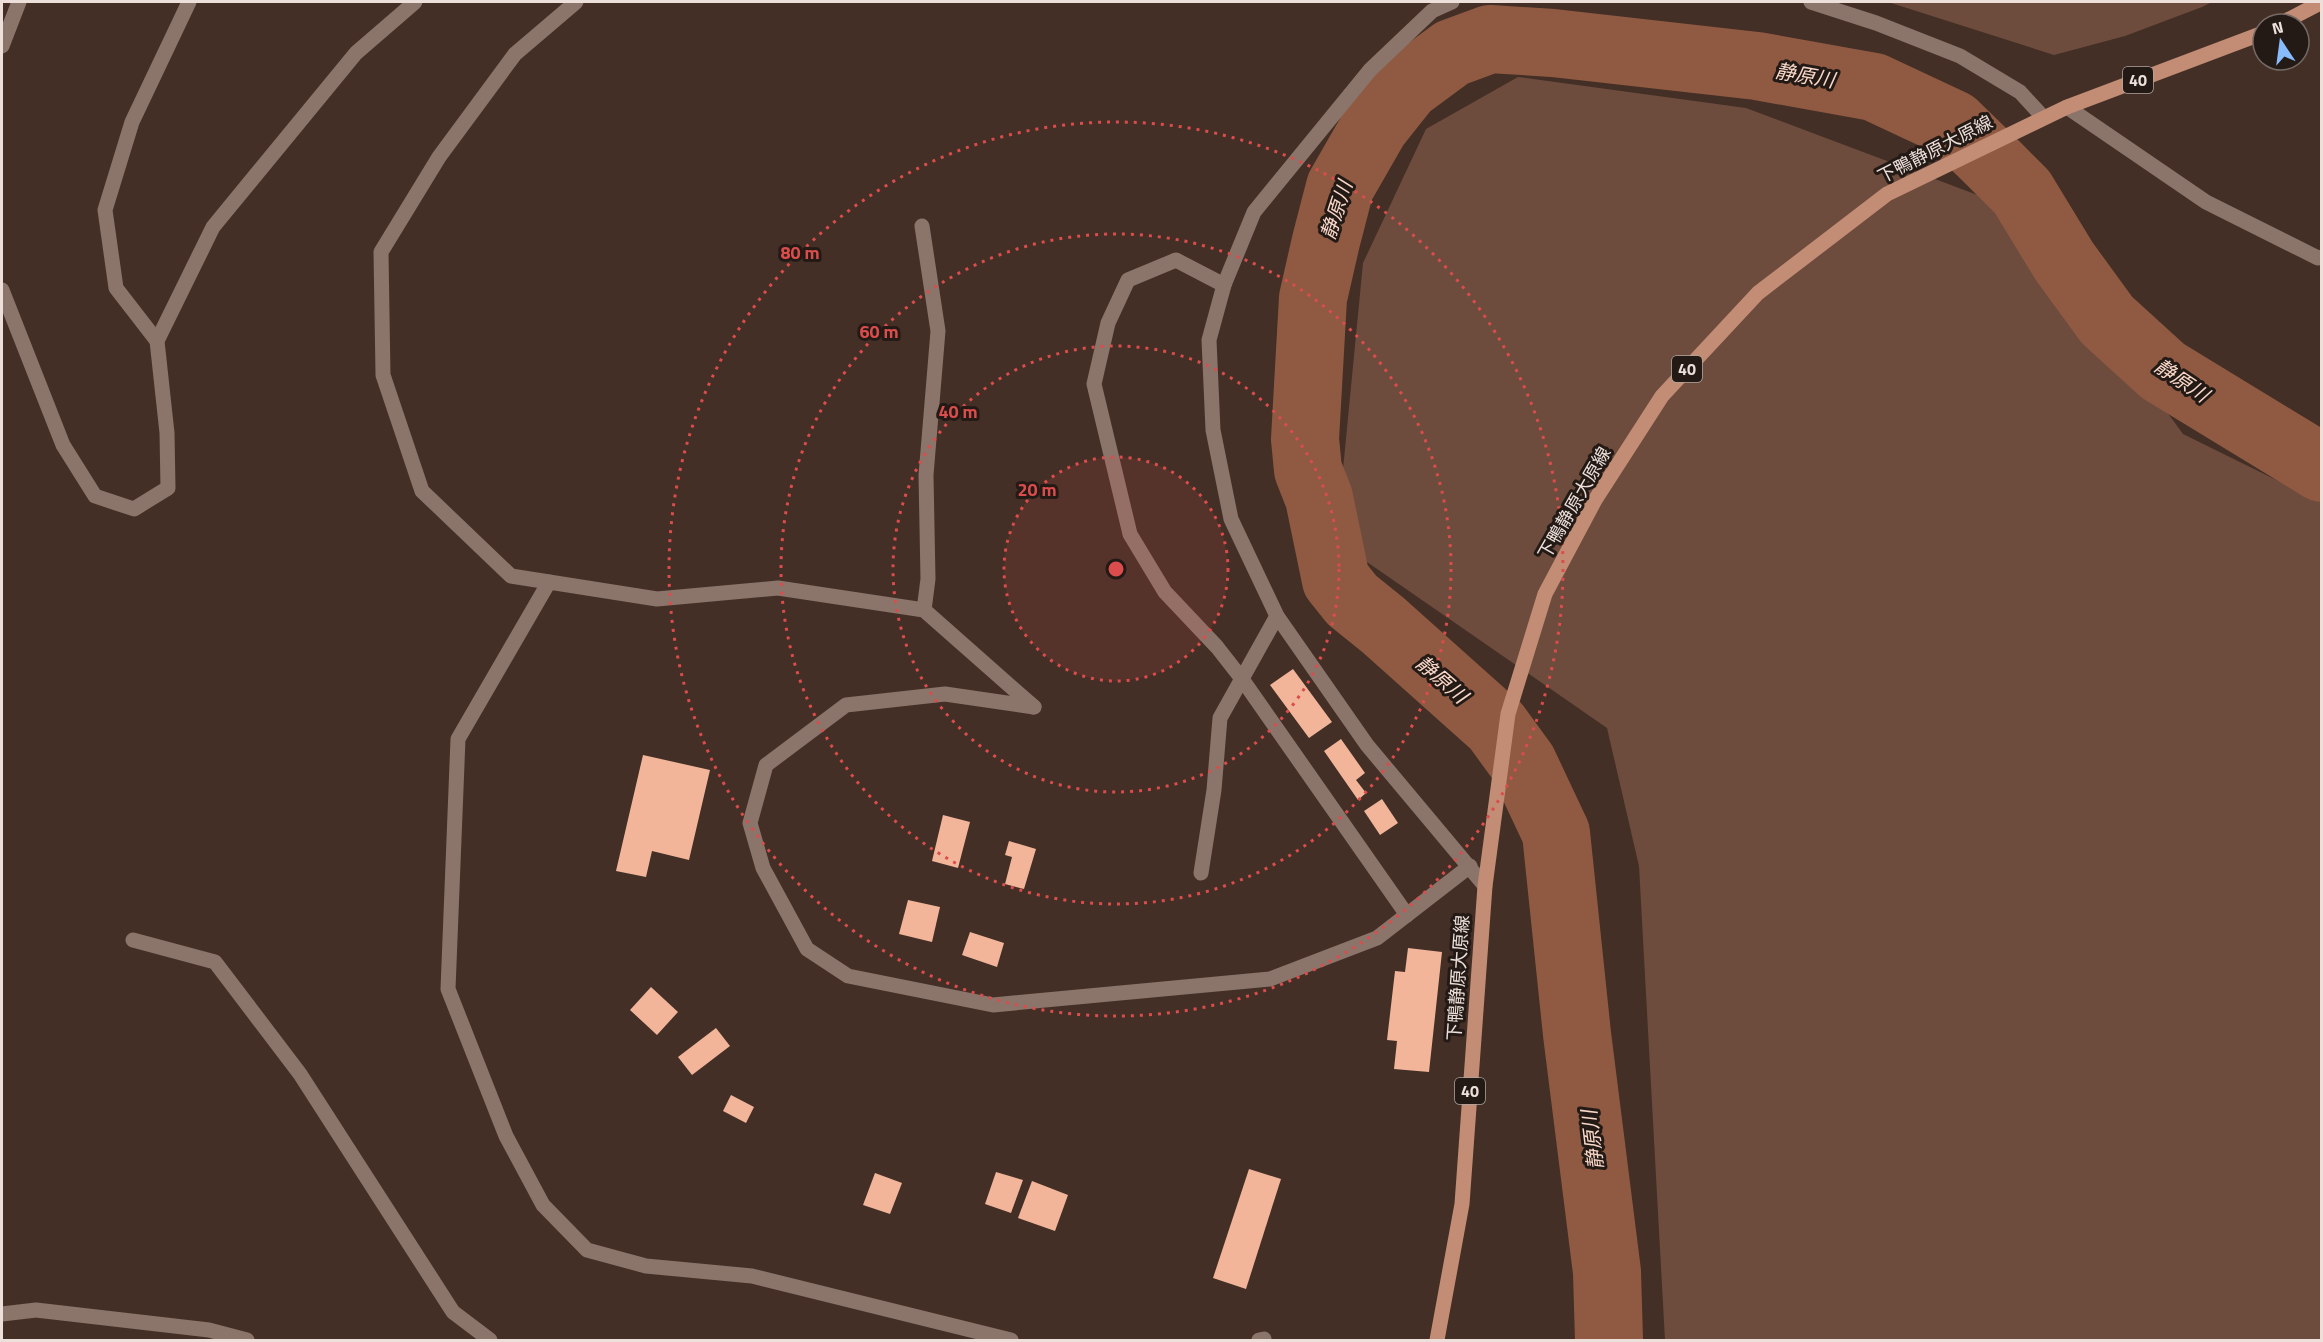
<svg xmlns="http://www.w3.org/2000/svg" width="2323" height="1342" viewBox="0 0 2323 1342" font-family="'Titillium Web','Noto Sans JP',sans-serif">
<style>
.green{fill:#6e4c3d}
.lines{fill:none;stroke-linecap:round;stroke-linejoin:round}
.river{stroke:#905a42;stroke-width:68}
.building{fill:#f2b59a}
.minor{stroke:#8b746a;stroke-width:15}
.major{stroke:#c38d75;stroke-width:15}
.ring{fill:none;stroke:#db4d4c;stroke-width:3;stroke-dasharray:3 6}
.labels{text-anchor:middle;dominant-baseline:central;stroke-width:6;stroke-linejoin:round;paint-order:stroke}
.shield{fill:#231a16;stroke:#b0a59f;stroke-width:1.5}
.shield-label{font-size:16px;font-weight:bold;fill:#ede0da}
.street-label{font-size:18px;fill:#ede0da;stroke:#231a16}
.water-label{font-size:20px;font-style:italic;fill:#fad8c9;stroke:#231a16}
.centre{fill:#db4d4c;stroke:#231a16;stroke-width:3}
.ring-label{font-size:18px;text-anchor:middle;font-weight:bold;fill:#db4d4c;stroke:#231a16;stroke-width:6;stroke-linejoin:round;paint-order:stroke}
</style>
<rect width="100%" height="100%" fill="#432f26"/>
<g class="green">
<path d="M 1888,2 L 2212,2 L 2202,7 L 2125,36 L 2054,55 Z"/>
<path d="M 1518,77 L 1746,108 L 2020,211 L 2183,434 L 2321,502 L 2321,1340 L 1665,1340 L 1639,866 L 1607,728 L 1367,562 L 1341,490 L 1363,263 L 1426,129 Z"/>
</g>
<g class="lines">
<path class="river" d="M 1609,1340 L 1607,1272 L 1577,1034 L 1556,833 L 1523,763 L 1496,726 L 1383,625 L 1352,600 L 1336,580 L 1319,498 L 1308,470 L 1305,439 L 1313,298 L 1326,241 L 1340,187 L 1375,126 L 1406,87 L 1452,53 L 1490,39 L 1553,43 L 1757,66 L 1874,87 L 1953,124 L 1986,156 L 2022,192 L 2064,261 L 2107,320 L 2163,371 L 2322,468"/>
</g>
<g class="building">
<path d="M 1293,669 L 1332,722 L 1309,738 L 1270,685 Z"/>
<path d="M 1341,739 L 1365,773 L 1356,780 L 1366,793 L 1358,800 L 1324,751 Z"/>
<path d="M 643,755 L 710,770 L 689,860 L 652,851 L 646,877 L 616,871 Z"/>
<path d="M 1382,799 L 1398,823 L 1380,835 L 1364,811 Z"/>
<path d="M 943,815 L 970,822 L 958,868 L 932,861 Z"/>
<path d="M 1009,841 L 1036,849 L 1024,889 L 1005,884 L 1012,857 L 1005,855 Z"/>
<path d="M 908,900 L 940,907 L 932,942 L 899,934 Z"/>
<path d="M 970,932 L 1004,943 L 997,967 L 962,955 Z"/>
<path d="M 1408,948 L 1442,952 L 1429,1072 L 1394,1069 L 1397,1041 L 1387,1040 L 1395,971 L 1405,972 Z"/>
<path d="M 651,987 L 678,1012 L 657,1035 L 630,1010 Z"/>
<path d="M 716,1028 L 730,1046 L 692,1075 L 678,1057 Z"/>
<path d="M 731,1095 L 754,1107 L 746,1123 L 723,1111 Z"/>
<path d="M 1249,1169 L 1281,1179 L 1246,1289 L 1213,1278 Z"/>
<path d="M 996,1172 L 1023,1180 L 1011,1213 L 985,1204 Z"/>
<path d="M 875,1173 L 902,1183 L 890,1214 L 863,1205 Z"/>
<path d="M 1032,1181 L 1068,1195 L 1055,1231 L 1018,1218 Z"/>
</g>
<g class="lines">
<g class="minor">
<path d="M 576,2 L 515,54 L 439,157 L 381,252 L 383,375 L 422,491 L 511,576 L 657,599 L 778,588 L 924,610 L 1034,707"/>
<path d="M 1452,2 L 1432,11 L 1370,70 L 1254,212 L 1224,285 L 1209,340 L 1213,430 L 1231,519 L 1277,616 L 1367,745 L 1485,886"/>
<path d="M 1811,2 L 1876,23 L 1960,56 L 2020,92 L 2043,117"/>
<path d="M 2,46 L 19,2"/>
<path d="M 2067,107 L 2206,202 L 2318,258 L 2322,257"/>
<path d="M 922,226 L 938,331 L 926,475 L 928,579 L 924,610"/>
<path d="M 1224,285 L 1176,260 L 1128,280 L 1108,323 L 1094,384 L 1130,534 L 1165,592 L 1217,647 L 1242,679 L 1407,915"/>
<path d="M 2,290 L 63,445 L 95,496 L 134,509 L 168,488 L 167,433 L 157,341 L 213,227 L 356,53 L 415,2"/>
<path d="M 157,341 L 116,288 L 105,210 L 132,122 L 189,2"/>
<path d="M 549,582 L 458,739 L 448,989 L 506,1136 L 543,1205 L 587,1250 L 646,1266 L 752,1276 L 1011,1340"/>
<path d="M 1034,707 L 945,694 L 846,705 L 766,765 L 750,823 L 763,868 L 807,949 L 848,976 L 993,1005 L 1270,979 L 1377,938 L 1470,866"/>
<path d="M 1201,873 L 1214,790 L 1220,718 L 1277,616"/>
<path d="M 133,940 L 215,962 L 300,1074 L 453,1312 L 490,1340"/>
<path d="M 2,1314 L 36,1310 L 209,1330 L 247,1340"/>
<path d="M 1259,1340 L 1264,1339"/>
</g>
<g class="major">
<path d="M 2280,24 L 2322,2"/>
<path d="M 1437,1340 L 1462,1204 L 1485,886 L 1508,714 L 1545,594 L 1595,500 L 1662,396 L 1758,293 L 1887,194 L 2067,107 L 2263,33"/>
</g>
</g>
<circle cx="1116" cy="569" r="112" fill="#db4d4c" fill-opacity=".12"/>
<g class="ring">
<circle cx="1116" cy="569" r="112"/>
<circle cx="1116" cy="569" r="223"/>
<circle cx="1116" cy="569" r="335"/>
<circle cx="1116" cy="569" r="447"/>
</g>
<g class="labels">
<g class="shield">
<rect x="2123" y="67" width="30" height="26" rx="4.5"/>
<rect x="1672" y="356" width="30" height="26" rx="4.5"/>
<rect x="1455" y="1078" width="30" height="26" rx="4.5"/>
</g>
<g class="shield-label">
<text x="2138" y="80">40</text>
<text x="1687" y="369">40</text>
<text x="1470" y="1091">40</text>
</g>
<g class="street-label">
<text transform="translate(1935 149) rotate(-27)">下鴨静原大原線</text>
<text transform="translate(1574 503) rotate(-60)">下鴨静原大原線</text>
<text transform="translate(1458 978) rotate(-86)">下鴨静原大原線</text>
</g>
<g class="water-label">
<text transform="translate(1805 75) rotate(10)">静原川</text>
<text transform="translate(1336 210) rotate(-72)">静原川</text>
<text transform="translate(2182 380) rotate(34)">静原川</text>
<text transform="translate(1442 679) rotate(41)">静原川</text>
<text transform="translate(1592 1140) rotate(-97)">静原川</text>
</g>
</g>
<circle cx="1116" cy="569" r="9" class="centre"/>
<g class="ring-label">
<text x="800" y="259">80 m</text>
<text x="879" y="338">60 m</text>
<text x="958" y="418">40 m</text>
<text x="1037" y="496">20 m</text>
</g>
<rect width="2323" height="1342" fill="none" stroke="#ede0da" stroke-width="6"/>
<g transform="translate(2281 42) rotate(347)"><circle r="28" fill="#231a16" stroke="#746964" stroke-width="1.5"/>
<path d="M0-4.5L10 22L0 15L-10 22Z" fill="#87bbfb"/>
<text y="-9" font-size="16" font-weight="bold" text-anchor="middle" fill="#ede0da">N</text>
</g>
</svg>
